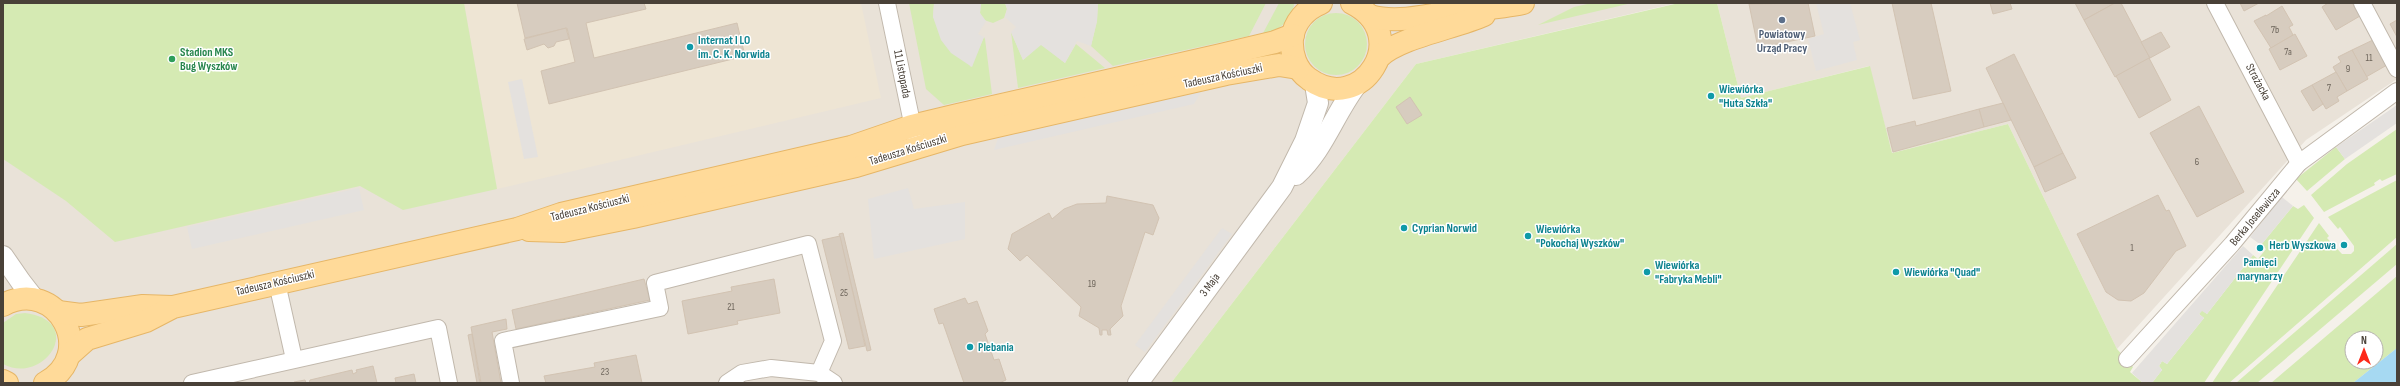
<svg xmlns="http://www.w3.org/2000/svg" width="2400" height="386" viewBox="0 0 2400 386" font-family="'Sofia Sans Condensed',sans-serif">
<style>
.residential{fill:#e9e2d8}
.education{fill:#eee5d4}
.green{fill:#d5eab3;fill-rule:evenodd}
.parking{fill:#e4e1de}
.water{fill:#a6d9f2}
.building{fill:#d7ccbf;stroke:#d2c3b2}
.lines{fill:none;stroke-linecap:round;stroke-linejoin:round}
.minor-casing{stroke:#c1b8ac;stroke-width:18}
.tertiary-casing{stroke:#c1b8ac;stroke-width:22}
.primary-casing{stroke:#e6b667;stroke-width:24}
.minor{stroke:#fff;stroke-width:16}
.tertiary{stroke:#fff;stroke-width:20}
.primary{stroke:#ffda99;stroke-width:22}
.service-dot{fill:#5c6f8a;stroke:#fff;stroke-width:1.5}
.culture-dot{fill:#0f9aa8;stroke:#fff;stroke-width:1.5}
.leisure-dot{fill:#2e9e5b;stroke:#fff;stroke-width:1.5}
.labels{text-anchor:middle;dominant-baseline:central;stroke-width:3;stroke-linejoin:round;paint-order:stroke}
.number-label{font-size:10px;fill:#6c645a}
.service-label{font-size:12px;font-weight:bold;fill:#4e5e75;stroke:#fff}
.culture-label{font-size:12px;font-weight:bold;fill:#0d838f;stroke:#fff;text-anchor:start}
.leisure-label{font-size:12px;font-weight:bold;fill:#27864d;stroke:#fff;text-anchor:start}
.street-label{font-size:12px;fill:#494138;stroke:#fff}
</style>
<rect width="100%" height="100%" fill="#f5f1ea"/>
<g class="residential">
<path d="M 3,3 L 1677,3 L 1416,64 L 1171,383 L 3,383 Z"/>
<path d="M 1717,3 L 2397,3 L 2397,79 L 2306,140 L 2117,349 L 2008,124 L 1892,153 L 1869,66 L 1741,98 Z"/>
</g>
<path class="education" d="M 464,3 L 861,3 L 881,98 L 497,189 Z"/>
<g class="green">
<path d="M 3,3 L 464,3 L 497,189 L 403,210 L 360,186 L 115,242 L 66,201 L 3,159 Z"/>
<path d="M 909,3 L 934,3 L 933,17 L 971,67 L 984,37 L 985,39 L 992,94 L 944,105 L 926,89 Z"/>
<path d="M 981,3 L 1005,3 L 1007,9 L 1004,18 L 993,23 L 984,20 L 980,13 Z"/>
<path d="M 1098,3 L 1266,3 L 1249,36 L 1113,66 L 1091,46 L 1097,21 Z"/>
<path d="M 1279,3 L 1294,3 C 1293,22 1278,30 1262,35 Z"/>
<path d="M 1592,3 L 1632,3 L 1538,25 L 1574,7 Z"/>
<path d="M 1679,3 L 1717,3 L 1741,98 L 1870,66 L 1892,153 L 2008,124 L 2117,349 L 2133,367 L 2130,372 L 2143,383 L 1171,383 L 1416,64 Z"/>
<circle cx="1336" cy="44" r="31"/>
<path d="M 1011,32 L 1023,60 L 1041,44 L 1065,63 L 1076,44 L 1105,68 L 1018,88 Z"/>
<path d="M 2397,129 L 2397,174 L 2382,181 L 2380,179 L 2374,183 L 2375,185 L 2324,212 L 2311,195 L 2347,164 Z"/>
<path d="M 2336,147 L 2345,159 L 2307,191 L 2296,179 Z"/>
<path d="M 2397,180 L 2397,237 L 2229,383 L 2212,383 L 2319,223 L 2329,236 L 2327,238 L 2342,254 L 2351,254 L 2354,251 L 2354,246 L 2340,227 L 2338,229 L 2328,217 Z"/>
<path d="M 2304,205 L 2314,218 L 2204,383 L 2152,383 L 2162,370 L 2159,366 L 2162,361 L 2167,364 L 2204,318 L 2199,314 L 2202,310 L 2207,314 L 2253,255 L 2258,259 L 2266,249 L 2261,245 L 2293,206 L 2298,209 Z"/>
<path d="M 2397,244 L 2397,264 L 2257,383 L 2236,383 Z"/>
<path d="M 2397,276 L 2397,348 L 2353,383 L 2271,383 ZM 2352,338 L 2376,338 L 2376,362 L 2352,362 Z"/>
<path d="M 25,313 C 87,321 44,386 3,364 L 3,323 L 16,314 Z"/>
</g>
<g class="parking">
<path d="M 934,3 L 981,3 L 980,13 L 986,21 L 978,34 L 984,37 L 972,67 L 951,53 L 941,40 L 933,17 Z"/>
<path d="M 1005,3 L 1098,3 L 1097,21 L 1091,46 L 1077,41 L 1065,63 L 1041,45 L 1023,60 L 1011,32 L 1016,27 L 1005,17 L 1007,9 Z"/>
<path d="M 1816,3 L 1850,3 L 1860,40 L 1853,42 L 1857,60 L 1816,71 L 1808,39 L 1824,34 Z"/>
<path d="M 522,79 L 538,157 L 524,159 L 508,82 Z"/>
<path d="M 1204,87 L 1194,104 L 994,150 L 1000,132 Z"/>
<path d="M 2397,105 L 2397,123 L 2345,159 L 2336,147 Z"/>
<path d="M 359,188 L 364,210 L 192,249 L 187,227 Z"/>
<path d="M 908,188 L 914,209 L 965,202 L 965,239 L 874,259 L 868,199 Z"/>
<path d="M 2282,197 L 2293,206 L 2261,245 L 2250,237 Z"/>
<path d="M 1222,228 L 1232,234 L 1145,352 L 1135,345 Z"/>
<path d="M 2243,246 L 2253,255 L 2207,314 L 2202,311 L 2199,314 L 2204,318 L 2167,364 L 2162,361 L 2159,366 L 2162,370 L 2152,383 L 2143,383 L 2132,373 Z"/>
</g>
<path class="water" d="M 2397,348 L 2397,383 L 2353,383 Z"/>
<g class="building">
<path d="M 517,3 L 644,3 L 646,9 L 586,23 L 594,58 L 737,23 L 745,56 L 549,104 L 541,71 L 575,62 L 567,28 L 525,38 Z"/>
<path d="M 1808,3 L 1815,36 L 1758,48 L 1749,4 Z"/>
<path d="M 1892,3 L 1931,3 L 1951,91 L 1913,99 Z"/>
<path d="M 1990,3 L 2010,3 L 2012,9 L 1993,14 Z"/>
<path d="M 2075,3 L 2115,3 L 2084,20 Z"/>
<path d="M 2115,3 L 2121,3 L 2150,58 L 2115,77 L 2084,20 Z"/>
<path d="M 2240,3 L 2259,3 L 2244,11 Z"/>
<path d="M 2328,3 L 2352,3 L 2360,16 L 2336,30 L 2322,7 Z"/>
<path d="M 2282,6 L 2293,25 L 2289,27 L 2293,35 L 2271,48 L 2254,21 L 2266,15 L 2266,16 Z"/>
<path d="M 2397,20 L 2397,37 L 2390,24 Z"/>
<path d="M 566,28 L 569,39 L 556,42 L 554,46 L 548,48 L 544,44 L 527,50 L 524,39 Z"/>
<path d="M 2161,32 L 2170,47 L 2150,58 L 2141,42 Z"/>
<path d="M 2295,34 L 2307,56 L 2280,70 L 2269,49 Z"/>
<path d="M 2373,40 L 2387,65 L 2366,77 L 2352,50 Z"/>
<path d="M 2352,50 L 2368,79 L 2347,91 L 2333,67 L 2341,62 L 2338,57 Z"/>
<path d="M 2014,54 L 2063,153 L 2034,167 L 1986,68 Z"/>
<path d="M 2149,58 L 2171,100 L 2139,118 L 2116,76 Z"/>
<path d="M 2336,72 L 2347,91 L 2337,97 L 2339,101 L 2326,109 L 2312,85 Z"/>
<path d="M 2312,85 L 2323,104 L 2313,111 L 2301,91 Z"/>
<path d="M 1410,97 L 1422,115 L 1407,124 L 1396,107 Z"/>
<path d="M 2003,103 L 2011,120 L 1984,127 L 1979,109 Z"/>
<path d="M 2199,106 L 2244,192 L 2197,217 L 2150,133 Z"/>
<path d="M 1979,109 L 1984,127 L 1893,152 L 1887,128 L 1915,121 L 1916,126 Z"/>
<path d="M 2063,153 L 2076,178 L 2045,192 L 2034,167 Z"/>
<path d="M 2158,195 L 2166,211 L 2169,210 L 2186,246 L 2176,251 L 2144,293 L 2131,301 L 2118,300 L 2106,292 L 2077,234 Z"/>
<path d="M 1107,196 L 1153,205 L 1159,218 L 1153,235 L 1145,232 L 1121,306 L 1123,316 L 1110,329 L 1111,335 L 1108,335 L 1107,330 L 1102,330 L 1102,335 L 1100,335 L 1099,328 L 1079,316 L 1081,307 L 1027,255 L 1020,261 L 1008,249 L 1012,234 L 1049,213 L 1052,219 L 1064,209 L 1077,204 L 1106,203 Z"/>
<path d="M 843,233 L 871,350 L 867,351 L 839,234 Z"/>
<path d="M 840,236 L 865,346 L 849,349 L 822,240 Z"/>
<path d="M 644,279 L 650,300 L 516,329 L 512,310 Z"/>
<path d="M 774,279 L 780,313 L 737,321 L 738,324 L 688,334 L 682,301 L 732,291 L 731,287 Z"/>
<path d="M 965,298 L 968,304 L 977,301 L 988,331 L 985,334 L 994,360 L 999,359 L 1006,380 L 999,383 L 964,383 L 943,323 L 939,324 L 934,309 Z"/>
<path d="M 506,319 L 507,329 L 492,332 L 501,383 L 481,383 L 471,327 Z"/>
<path d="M 472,334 L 480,383 L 477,383 L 468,335 Z"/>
<path d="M 636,355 L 642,383 L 546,383 L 544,376 L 595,367 L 594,363 Z"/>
<path d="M 373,366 L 377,383 L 309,383 L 310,380 L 352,370 L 353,374 L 357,372 L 356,370 Z"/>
<path d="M 414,374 L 416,383 L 396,383 L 395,378 Z"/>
<path d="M 305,380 L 306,383 L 295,383 L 294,382 Z"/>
</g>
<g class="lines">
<g class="minor-casing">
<g id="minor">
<path d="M 887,3 L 915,137"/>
<path d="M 2215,3 L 2299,163"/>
<path d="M 2362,3 L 2397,69"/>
<path d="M 277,283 L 294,359"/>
<path d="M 2127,359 L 2232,244 L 2299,163 L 2397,91"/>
<path d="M 192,383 L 438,328 L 449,383"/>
<path d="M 511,383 L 503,341 L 660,308 L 655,283 L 808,244 L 833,341 L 819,373"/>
<path d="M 727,383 L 742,373 L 771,368 L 819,373 L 834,383"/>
</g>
</g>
<g class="tertiary-casing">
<g id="tertiary">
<path d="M 1296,175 C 1324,150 1335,112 1358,83"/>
<path d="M 3,256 L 21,282 L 35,300"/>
<path d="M 1138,383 L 1282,187 L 1305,141 L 1318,103 L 1315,84"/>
</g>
</g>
<g class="primary-casing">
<g id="primary">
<path d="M 1321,3 C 1306,9 1294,22 1292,39 C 1291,54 1296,70 1309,79 C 1361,117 1415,35 1352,3"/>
<path d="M 1370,16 C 1397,24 1426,15 1453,12 C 1477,9 1500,8 1523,3"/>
<path d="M 1379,57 C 1400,37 1455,28 1484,15"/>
<path d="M 529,230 L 563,231 L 633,217 L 856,166 L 962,134 L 1226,74 L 1279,65 L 1298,68"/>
<path d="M 3,305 C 57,276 99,354 45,383"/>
<path d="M 58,312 L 81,315 L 143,306 L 172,307"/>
<path d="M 69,355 L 87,339 L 146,321 L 173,307 L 517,229 L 561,214 L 851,147 L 912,126 L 958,115 L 1221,55 L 1275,42 L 1293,35"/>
<path d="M 3,381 L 7,383"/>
</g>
</g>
<use href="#minor" class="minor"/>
<use href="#tertiary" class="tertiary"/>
<use href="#primary" class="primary"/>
</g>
<circle class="service-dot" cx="1782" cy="20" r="4"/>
<g class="culture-dot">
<circle cx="690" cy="47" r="4"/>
<circle cx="1711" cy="96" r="4"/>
<circle cx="1404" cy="228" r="4"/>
<circle cx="1528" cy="236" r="4"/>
<circle cx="2344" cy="245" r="4"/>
<circle cx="2260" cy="248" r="4"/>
<circle cx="1647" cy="272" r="4"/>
<circle cx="1896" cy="272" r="4"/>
<circle cx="970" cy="347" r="4"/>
</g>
<circle class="leisure-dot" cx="172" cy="59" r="4"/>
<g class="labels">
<g class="number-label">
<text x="2275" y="30">7b</text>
<text x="2288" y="52">7a</text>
<text x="2369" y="58">11</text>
<text x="2348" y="69">9</text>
<text x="2329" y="88">7</text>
<text x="2197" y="162">6</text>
<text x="2132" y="248">1</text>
<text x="1092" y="284">19</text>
<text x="844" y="293">25</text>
<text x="731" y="307">21</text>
<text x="605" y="372">23</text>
</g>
<g class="service-label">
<text x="1782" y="34">Powiatowy<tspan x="1782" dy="14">Urząd Pracy</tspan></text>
</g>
<g class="culture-label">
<text x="698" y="40">Internat I LO<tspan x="698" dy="14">im. C. K. Norwida</tspan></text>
<text x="1719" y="89">Wiewiórka<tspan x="1719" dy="14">"Huta Szkła"</tspan></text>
<text x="1412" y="228">Cyprian Norwid</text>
<text x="1536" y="229">Wiewiórka<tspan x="1536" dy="14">"Pokochaj Wyszków"</tspan></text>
<text x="2336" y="245" text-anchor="end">Herb Wyszkowa</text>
<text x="2260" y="262" text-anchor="middle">Pamięci<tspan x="2260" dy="14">marynarzy</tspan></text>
<text x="1655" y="265">Wiewiórka<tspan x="1655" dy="14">"Fabryka Mebli"</tspan></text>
<text x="1904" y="272">Wiewiórka "Quad"</text>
<text x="978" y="347">Plebania</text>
</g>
<g class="leisure-label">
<text x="180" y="52">Stadion MKS<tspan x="180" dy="14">Bug Wyszków</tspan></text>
</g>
<g class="street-label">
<text transform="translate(902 74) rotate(79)">11 Listopada</text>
<text transform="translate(1223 76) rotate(-12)">Tadeusza Kościuszki</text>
<text transform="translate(2258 82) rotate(62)">Strażacka</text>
<text transform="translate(908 150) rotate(-17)">Tadeusza Kościuszki</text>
<text transform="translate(590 208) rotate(-14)">Tadeusza Kościuszki</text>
<text transform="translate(2255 217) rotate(-50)">Berka Joselewicza</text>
<text transform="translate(275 283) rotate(-13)">Tadeusza Kościuszki</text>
<text transform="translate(1210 285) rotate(-54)">3 Maja</text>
</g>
</g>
<rect width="2400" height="386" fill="none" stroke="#494138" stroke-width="8"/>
<g transform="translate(2364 350)"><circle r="19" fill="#ffffff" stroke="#b6b3af"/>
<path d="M0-3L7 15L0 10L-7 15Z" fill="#fd2919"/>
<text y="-6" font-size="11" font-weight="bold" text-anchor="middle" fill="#494138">N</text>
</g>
</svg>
